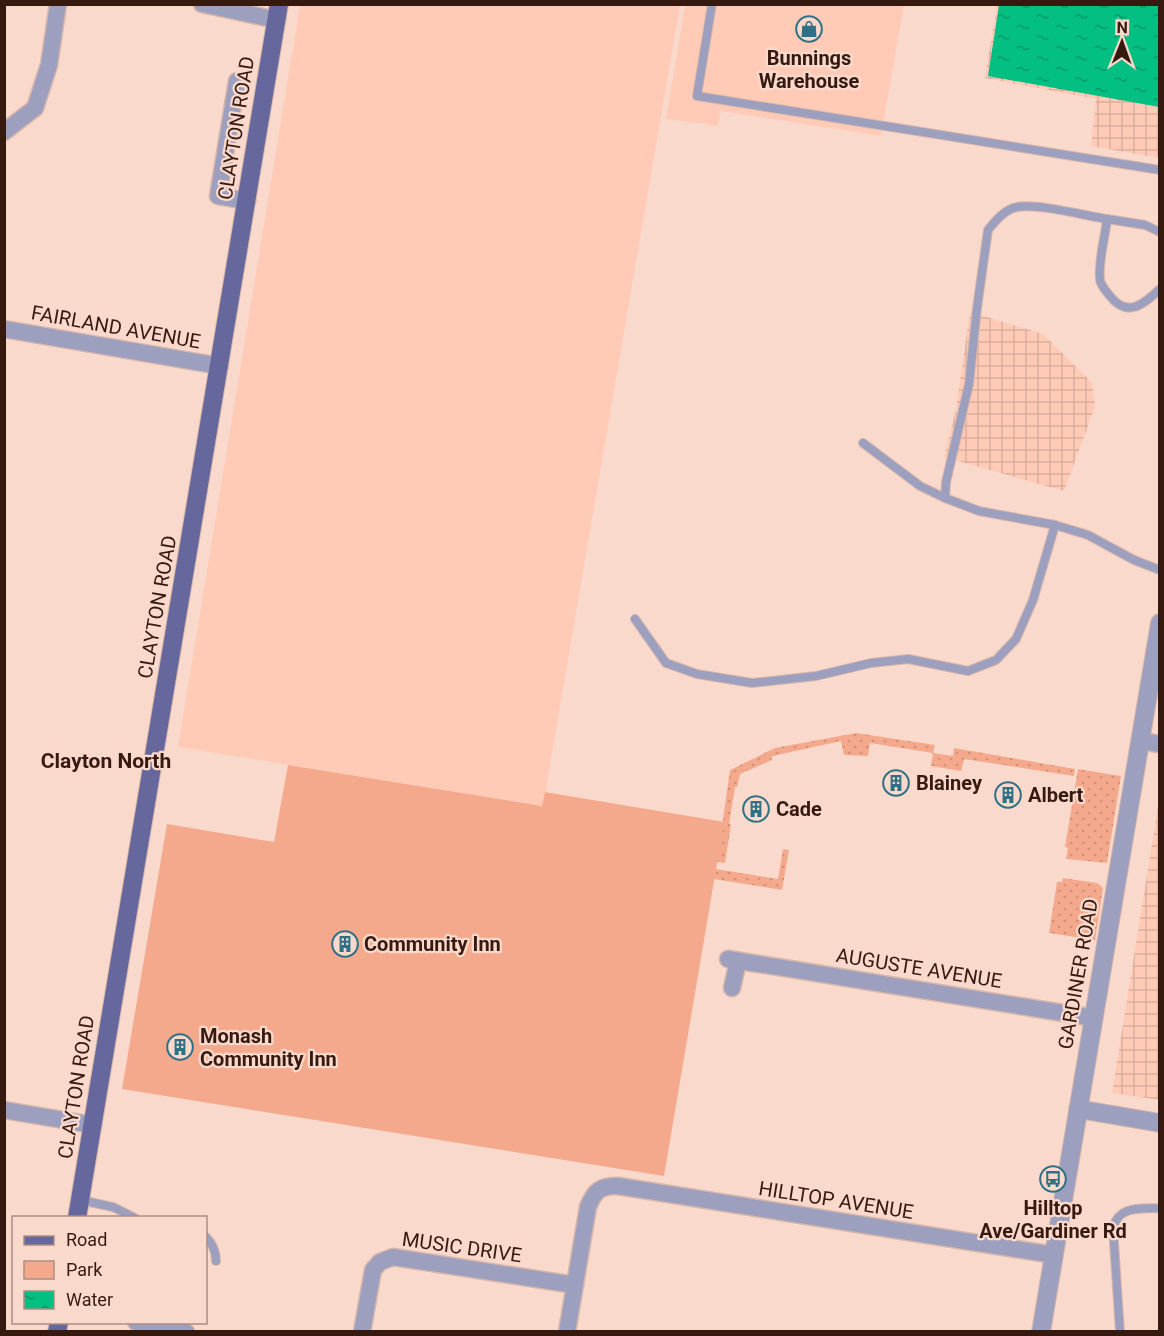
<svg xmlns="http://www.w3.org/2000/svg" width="1164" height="1336" viewBox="0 0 1164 1336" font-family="Roboto,sans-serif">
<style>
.built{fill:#ffcbb7}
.industrial{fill:url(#industrial-grid)}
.grass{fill:url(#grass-dots)}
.park{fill:#f4a98c}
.water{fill:url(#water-ripples)}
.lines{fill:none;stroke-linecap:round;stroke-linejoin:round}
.service-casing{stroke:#d7b7ab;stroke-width:10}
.minor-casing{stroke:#d7b7ab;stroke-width:19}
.tertiary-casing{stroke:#d7b7ab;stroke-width:20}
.primary-casing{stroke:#d7b7ab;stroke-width:20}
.service{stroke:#9d9fbe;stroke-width:8}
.minor{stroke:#9d9fbe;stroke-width:16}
.tertiary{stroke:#9d9fbe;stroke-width:18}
.primary{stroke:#65679d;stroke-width:18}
.labels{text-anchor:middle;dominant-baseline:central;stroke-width:4.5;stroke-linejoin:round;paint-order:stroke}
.poi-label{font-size:20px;font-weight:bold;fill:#361a0f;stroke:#fad9cd;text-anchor:start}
.street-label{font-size:20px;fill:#361a0f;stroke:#fad9cd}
.neighbourhood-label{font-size:21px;font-weight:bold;fill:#361a0f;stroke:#fad9cd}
</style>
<defs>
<pattern id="industrial-grid" width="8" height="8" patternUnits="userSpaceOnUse" patternTransform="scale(1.5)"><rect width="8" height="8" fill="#ffcbb7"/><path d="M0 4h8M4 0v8" fill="none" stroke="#dbae9c"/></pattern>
<pattern id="grass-dots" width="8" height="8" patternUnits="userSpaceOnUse" patternTransform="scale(1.5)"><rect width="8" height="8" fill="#f4a98c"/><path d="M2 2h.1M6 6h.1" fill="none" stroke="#d29178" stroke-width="1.8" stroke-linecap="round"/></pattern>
<pattern id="water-ripples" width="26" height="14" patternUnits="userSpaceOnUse" patternTransform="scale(1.5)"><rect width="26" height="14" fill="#03bf82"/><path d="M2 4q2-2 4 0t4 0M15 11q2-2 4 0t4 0" fill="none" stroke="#069a69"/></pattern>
</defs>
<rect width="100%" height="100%" fill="#fad9cd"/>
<g class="built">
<path d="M 300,5 L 680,5 L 543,806 L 178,747 Z"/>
<path d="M 685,5 L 904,5 L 881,136 L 721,111 L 718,126 L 666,119 Z"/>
</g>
<g class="industrial">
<path d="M 997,5 L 1159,5 L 1159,158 L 1091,146 L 1096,99 L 985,78 Z"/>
<path d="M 970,312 L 1043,334 L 1092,383 L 1095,407 L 1064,491 L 944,457 L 956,409 Z"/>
<path d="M 1159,800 L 1160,1100 L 1159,1100 L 1112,1093 Z"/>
</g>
<g class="grass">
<path d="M 856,733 L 935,745 L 933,753 L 953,756 L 954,748 L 1075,769 L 1074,776 L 964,759 L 961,771 L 931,766 L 933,753 L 870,743 L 868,756 L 844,755 L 841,741 L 777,755 L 771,757 L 772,760 L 740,774 L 737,787 L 735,787 L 729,824 L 731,825 L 725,863 L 717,862 L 730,770 L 775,748 Z"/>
<path d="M 1078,769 L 1121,776 L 1107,863 L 1066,859 L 1068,848 L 1065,847 Z"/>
<path d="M 783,849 L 789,850 L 782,890 L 714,879 L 716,869 L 778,879 Z"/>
<path d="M 1063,878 L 1097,883 L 1103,888 L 1095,940 L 1049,933 L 1057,882 L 1062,882 Z"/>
</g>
<path class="park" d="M 288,765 L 542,806 L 545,792 L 724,822 L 664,1176 L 122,1089 L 167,824 L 274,842 Z"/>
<path class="water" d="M 999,5 L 1159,5 L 1159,107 L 988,76 Z"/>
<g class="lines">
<g class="service-casing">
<g id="service">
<path d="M 712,4 L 697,96 L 1160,170"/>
<path d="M 1107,219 C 1087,216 1036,203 1017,207 C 1005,209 995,221 988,230 L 977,308 L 969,384 L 946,482 L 945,498 L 979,511 L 1055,525 L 1088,535 L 1134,560 L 1160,570"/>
<path d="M 1160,232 L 1145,225 L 1107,219 C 1105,238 1098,261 1100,280 C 1101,286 1106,291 1110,296 C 1127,318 1143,305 1160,289"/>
<path d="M 863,443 L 920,486 L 945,498"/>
<path d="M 635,619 L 666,663 L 697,674 L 752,683 L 816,676 L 871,663 L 908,659 L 968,671 L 996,660 L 1016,639 L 1033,600 L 1055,525"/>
<path d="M 80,1200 L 113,1207 L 135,1218"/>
<path d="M 206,1237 C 212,1243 216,1252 216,1261"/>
<path d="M 1120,1332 L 1113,1228 C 1119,1205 1140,1209 1160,1208"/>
</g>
</g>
<g class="minor-casing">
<g id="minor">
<path d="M 202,4 L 277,20"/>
<path d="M 237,81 L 218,196 L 247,201"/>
<path d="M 4,132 L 35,108 L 49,65 L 58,4"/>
<path d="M 4,329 L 220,366"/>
<path d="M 1140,741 L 1160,744"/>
<path d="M 728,959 L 1094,1018"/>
<path d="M 732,988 L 738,961"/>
<path d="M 4,1110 L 93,1125"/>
<path d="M 136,1322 L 186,1332"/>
<path d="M 362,1332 L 373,1270 L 380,1262 L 393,1257 L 575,1285"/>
<path d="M 567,1332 L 588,1207 C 594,1192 600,1185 618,1186 L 1054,1255"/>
</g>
</g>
<g class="tertiary-casing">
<g id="tertiary">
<path d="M 1078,1109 L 1160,1123"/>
<path d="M 1041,1332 L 1160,623"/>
</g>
</g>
<g class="primary-casing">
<g id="primary">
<path d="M 77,1218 L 279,4"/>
<path d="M 57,1332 L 59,1322"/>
</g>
</g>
<use href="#service" class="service"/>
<use href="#minor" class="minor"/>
<use href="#tertiary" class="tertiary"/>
<use href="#primary" class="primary"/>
</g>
<defs>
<g id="shop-ring" transform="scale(1.35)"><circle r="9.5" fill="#fad9cd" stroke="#307084" stroke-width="1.5"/><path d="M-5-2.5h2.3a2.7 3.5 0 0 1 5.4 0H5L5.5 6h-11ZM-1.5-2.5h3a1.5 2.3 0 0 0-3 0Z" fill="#307084"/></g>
<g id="building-ring" transform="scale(1.35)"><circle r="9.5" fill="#fad9cd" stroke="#307084" stroke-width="1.5"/><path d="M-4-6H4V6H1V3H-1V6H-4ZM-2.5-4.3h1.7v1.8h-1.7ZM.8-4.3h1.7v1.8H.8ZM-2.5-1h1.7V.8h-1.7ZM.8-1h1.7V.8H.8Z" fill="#307084"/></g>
<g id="bus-ring" transform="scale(1.35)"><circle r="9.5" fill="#fad9cd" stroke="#307084" stroke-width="1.5"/><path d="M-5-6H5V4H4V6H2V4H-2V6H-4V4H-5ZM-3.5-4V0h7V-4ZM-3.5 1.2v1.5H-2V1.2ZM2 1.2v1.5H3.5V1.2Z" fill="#307084"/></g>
</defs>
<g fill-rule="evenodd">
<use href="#shop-ring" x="809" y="29"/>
<use href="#building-ring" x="896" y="783"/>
<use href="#building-ring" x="1008" y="795"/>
<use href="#building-ring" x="756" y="809"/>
<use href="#building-ring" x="345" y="944"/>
<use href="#building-ring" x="180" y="1047"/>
<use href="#bus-ring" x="1053" y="1179"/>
</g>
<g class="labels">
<g class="poi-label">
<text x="809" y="58" text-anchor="middle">Bunnings<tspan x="809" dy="23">Warehouse</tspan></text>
<text x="916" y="783">Blainey</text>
<text x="1028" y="795">Albert</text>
<text x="776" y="809">Cade</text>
<text x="364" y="944">Community Inn</text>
<text x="200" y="1036">Monash<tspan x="200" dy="23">Community Inn</tspan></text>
<text x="1053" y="1208" text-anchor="middle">Hilltop<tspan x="1053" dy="23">Ave/Gardiner Rd</tspan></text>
</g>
<g class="street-label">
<text transform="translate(236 128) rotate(-81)">CLAYTON ROAD</text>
<text transform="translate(116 327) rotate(10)">FAIRLAND AVENUE</text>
<text transform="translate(157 607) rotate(-80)">CLAYTON ROAD</text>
<text transform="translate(919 968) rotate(9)">AUGUSTE AVENUE</text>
<text transform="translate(1078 974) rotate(-80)">GARDINER ROAD</text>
<text transform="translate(76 1087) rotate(-81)">CLAYTON ROAD</text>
<text transform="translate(836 1200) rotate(9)">HILLTOP AVENUE</text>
<text transform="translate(462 1247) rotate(8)">MUSIC DRIVE</text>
</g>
<g class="neighbourhood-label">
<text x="106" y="761">Clayton North</text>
</g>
</g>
<rect width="1164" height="1336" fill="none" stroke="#361a0f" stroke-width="12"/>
<rect x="12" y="1216" width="195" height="108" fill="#fad9cd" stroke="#ac8d81" stroke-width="1.5"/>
<rect x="24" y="1236" width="30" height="9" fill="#65679d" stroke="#ac8d81" stroke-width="1.5"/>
<text x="66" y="1246" font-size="18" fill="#361a0f">Road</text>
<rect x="24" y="1261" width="30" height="18" fill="#f4a98c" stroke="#ac8d81" stroke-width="1.5"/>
<text x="66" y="1276" font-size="18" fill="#361a0f">Park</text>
<rect x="24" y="1291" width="30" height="18" fill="url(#water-ripples)" stroke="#ac8d81" stroke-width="1.5"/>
<text x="66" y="1306" font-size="18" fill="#361a0f">Water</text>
<g transform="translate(1122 42) rotate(1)" stroke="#fad9cd" stroke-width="4.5" paint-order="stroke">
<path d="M0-4.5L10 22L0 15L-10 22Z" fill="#361a0f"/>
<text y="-9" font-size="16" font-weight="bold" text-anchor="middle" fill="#361a0f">N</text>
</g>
</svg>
